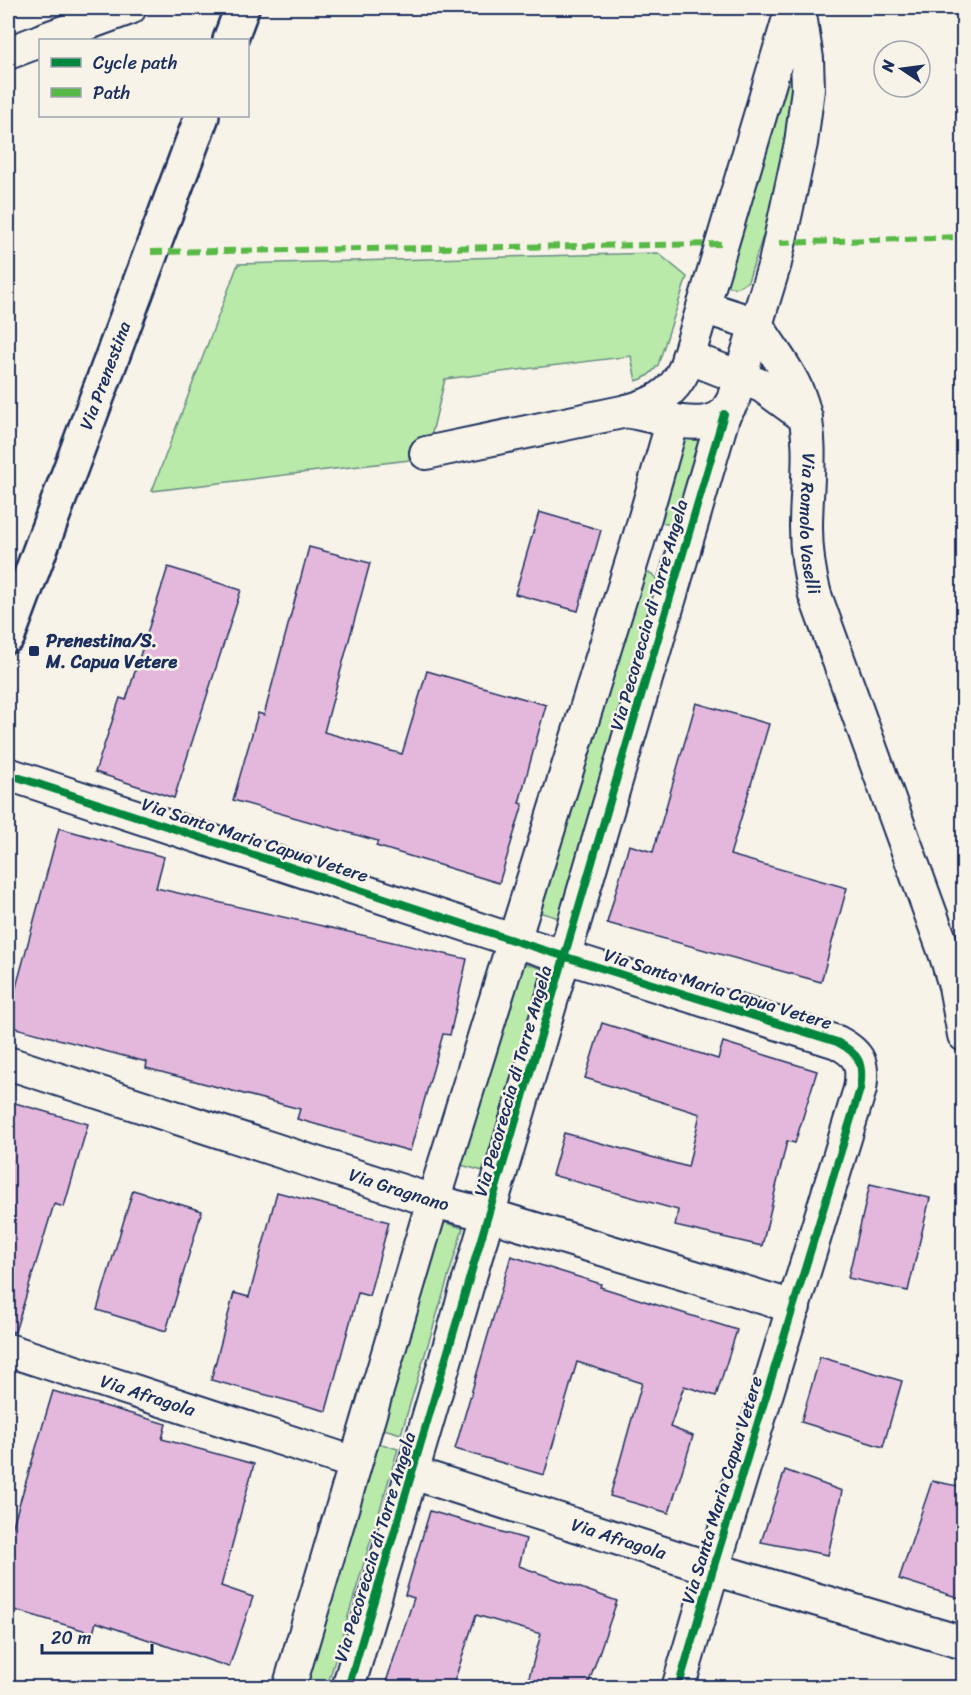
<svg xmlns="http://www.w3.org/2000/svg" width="971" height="1695" viewBox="0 0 971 1695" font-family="Sriracha,sans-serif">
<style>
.green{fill:#baeaa9;stroke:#6a8c84;stroke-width:1.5}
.building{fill:#e4b8dd;stroke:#1b2f5e;stroke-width:1.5}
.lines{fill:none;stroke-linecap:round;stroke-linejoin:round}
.minor-casing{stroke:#1b2f5e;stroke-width:36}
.secondary-casing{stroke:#1b2f5e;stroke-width:38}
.minor{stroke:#f7f3e8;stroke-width:32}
.secondary{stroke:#f7f3e8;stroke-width:33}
.quiet{stroke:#58b947;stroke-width:6;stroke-dasharray:12 6;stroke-linecap:butt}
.cycleway-casing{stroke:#f7f3e8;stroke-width:11}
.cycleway{stroke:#00873e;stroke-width:8}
.poi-dot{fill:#1b2f5e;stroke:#f7f3e8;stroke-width:2}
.labels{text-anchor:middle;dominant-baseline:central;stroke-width:5;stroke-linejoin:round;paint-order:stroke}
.street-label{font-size:18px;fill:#1b2f5e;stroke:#f7f3e8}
.poi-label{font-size:18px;font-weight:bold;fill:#1b2f5e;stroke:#f7f3e8;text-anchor:start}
</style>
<rect width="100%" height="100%" fill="#f7f3e8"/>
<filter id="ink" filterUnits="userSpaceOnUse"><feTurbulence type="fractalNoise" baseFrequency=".0167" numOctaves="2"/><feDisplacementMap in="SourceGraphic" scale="12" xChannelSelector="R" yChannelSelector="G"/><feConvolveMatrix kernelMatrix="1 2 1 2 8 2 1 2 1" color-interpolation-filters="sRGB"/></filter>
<g filter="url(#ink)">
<g class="green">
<path d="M 793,58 L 791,152 L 748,281 C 741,288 732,290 724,284 Z"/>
<path d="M 658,253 L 687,277 L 658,365 C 652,373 646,379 636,381 L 631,356 L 445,379 L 426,458 L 152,491 L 238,264 Z"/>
<path d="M 710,428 L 679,527 L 652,520 L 678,432 Z"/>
<path d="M 644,571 L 652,574 L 658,581 L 559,918 L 532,910 Z"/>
<path d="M 517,961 L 543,969 L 483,1171 L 457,1164 Z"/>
<path d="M 439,1221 L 463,1228 L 401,1434 L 377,1427 Z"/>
<path d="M 372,1441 L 398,1449 L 327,1687 L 299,1688 Z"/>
</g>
<g class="building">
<path d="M 539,512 L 601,530 L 578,611 L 515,594 Z"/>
<path d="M 309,547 L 370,563 L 324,732 L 402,754 L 427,671 L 546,705 L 519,803 L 523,804 L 499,883 L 376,846 L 378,841 L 233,800 L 258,713 L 264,715 Z"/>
<path d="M 168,567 L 241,590 L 174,798 L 95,772 L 120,698 L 126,700 Z"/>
<path d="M 696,703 L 769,724 L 730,855 L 847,888 L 821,982 L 607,923 L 629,845 L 653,852 Z"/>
<path d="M 59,828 L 164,857 L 156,888 L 467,959 L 450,1035 L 443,1034 L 410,1151 L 297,1119 L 300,1109 L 146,1068 L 147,1062 L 8,1026 L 8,1017 Z"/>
<path d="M 602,1023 L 718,1059 L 723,1042 L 817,1071 L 795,1143 L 787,1141 L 762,1246 L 675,1226 L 678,1210 L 552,1175 L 564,1133 L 688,1167 L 700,1114 L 585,1078 Z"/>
<path d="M 8,1101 L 88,1124 L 64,1207 L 54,1204 L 15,1332 L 8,1331 Z"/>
<path d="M 870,1184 L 930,1198 L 908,1291 L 848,1278 Z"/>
<path d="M 133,1190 L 202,1211 L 166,1331 L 97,1310 Z"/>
<path d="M 277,1192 L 389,1222 L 369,1296 L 358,1293 L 326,1411 L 211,1380 L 234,1293 L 249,1297 Z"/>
<path d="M 511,1256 L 601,1284 L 600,1287 L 737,1330 L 716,1396 L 684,1386 L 670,1427 L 693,1436 L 669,1513 L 610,1496 L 642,1383 L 577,1362 L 544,1475 L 455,1449 Z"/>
<path d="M 820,1357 L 902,1381 L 883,1447 L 801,1422 Z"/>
<path d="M 53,1391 L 166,1424 L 162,1439 L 254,1464 L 221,1586 L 253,1597 L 229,1667 L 96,1622 L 93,1633 L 8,1608 L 8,1542 Z"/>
<path d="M 785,1470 L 842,1491 L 828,1555 L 761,1542 Z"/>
<path d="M 932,1481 L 963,1487 L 963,1599 L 899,1579 Z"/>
<path d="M 430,1511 L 526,1539 L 519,1566 L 617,1601 L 587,1688 L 526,1688 L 541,1634 L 476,1615 L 452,1688 L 384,1688 L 414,1598 L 405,1595 Z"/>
</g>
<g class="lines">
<g class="minor-casing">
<g id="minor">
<path d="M 792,8 L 685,368 C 673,395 654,404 627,411 C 651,416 696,430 718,418 C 726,414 729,407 733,400 L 775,263 L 801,143 L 808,89 L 807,59 L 799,8"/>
<path d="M 42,40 L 130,8"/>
<path d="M 8,53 L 40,41"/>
<path d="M 703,307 L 756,324"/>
<path id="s1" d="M 756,324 C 772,350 793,375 802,404 C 814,443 806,487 806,527 C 806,550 809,573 815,595 L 946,956 L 955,986 L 964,1035"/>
<path d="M 688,357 L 762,386 L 806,418"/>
<path d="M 426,453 L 627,411"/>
<path d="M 8,774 L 515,941 L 837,1042 C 860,1054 864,1064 860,1089 L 713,1569 L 678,1688"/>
<path id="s2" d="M 8,1063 L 433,1201 L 489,1215 L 794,1307"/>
<path id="s3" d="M 8,1350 L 355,1463"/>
<path id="s4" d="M 413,1473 L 713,1569 L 964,1643"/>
<path d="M 289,1688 L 433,1201 L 637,545 L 673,420"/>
<path d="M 348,1688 C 476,1264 595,837 724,414"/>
</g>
</g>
<g class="secondary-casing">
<g id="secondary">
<path d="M 230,40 L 242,8"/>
<path id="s5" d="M 8,636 L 202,116"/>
</g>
</g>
<use href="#minor" class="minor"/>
<use href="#secondary" class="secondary"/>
<g class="quiet">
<path d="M 779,243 L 964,237"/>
<path d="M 151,252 L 722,244"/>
</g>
<g class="cycleway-casing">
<g id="cycleway">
<path d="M 8,774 L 515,941 L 837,1042 C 860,1054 864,1064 860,1089 L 713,1569 L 678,1688"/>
<path d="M 348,1688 C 476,1264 595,837 724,414"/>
</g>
</g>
<use href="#cycleway" class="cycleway"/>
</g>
</g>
<rect class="poi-dot" x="28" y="645" width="12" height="12" rx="3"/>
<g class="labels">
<g class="street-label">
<text stroke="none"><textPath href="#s5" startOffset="278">Via Prenestina</textPath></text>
<text stroke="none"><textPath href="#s1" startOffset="213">Via Romolo Vaselli</textPath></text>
<text transform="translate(649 615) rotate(-74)">Via Pecoreccia di Torre Angela</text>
<text transform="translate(255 840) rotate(18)">Via Santa Maria Capua Vetere</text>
<text transform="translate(718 989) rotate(17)">Via Santa Maria Capua Vetere</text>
<text transform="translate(513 1081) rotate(-74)">Via Pecoreccia di Torre Angela</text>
<text stroke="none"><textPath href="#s2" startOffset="411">Via Gragnano</textPath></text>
<text stroke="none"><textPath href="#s3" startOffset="147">Via Afragola</textPath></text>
<text transform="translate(722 1490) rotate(-73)">Via Santa Maria Capua Vetere</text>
<text stroke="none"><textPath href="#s4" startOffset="216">Via Afragola</textPath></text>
<text transform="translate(375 1547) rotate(-73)">Via Pecoreccia di Torre Angela</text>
</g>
<g class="poi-label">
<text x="46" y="641">Prenestina/S.<tspan x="46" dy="21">M. Capua Vetere</tspan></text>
</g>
</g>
<rect width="971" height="1695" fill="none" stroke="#f7f3e8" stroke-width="30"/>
<rect x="15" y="15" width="941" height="1665" fill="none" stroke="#1b2f5e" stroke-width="2" filter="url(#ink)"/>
<rect x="39" y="39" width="210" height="78" fill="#f7f3e8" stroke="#9fa5b1" stroke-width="1.5"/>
<rect x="51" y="58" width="30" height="9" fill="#00873e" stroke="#9fa5b1" stroke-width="1.5"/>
<text x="93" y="69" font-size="18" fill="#1b2f5e">Cycle path</text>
<rect x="51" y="88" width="30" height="9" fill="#58b947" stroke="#9fa5b1" stroke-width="1.5"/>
<text x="93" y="99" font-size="18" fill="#1b2f5e">Path</text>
<g transform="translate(902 69) rotate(283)"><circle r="28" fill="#f7f3e8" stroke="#9fa5b1" stroke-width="1.5"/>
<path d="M0-4.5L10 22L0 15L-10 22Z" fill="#1b2f5e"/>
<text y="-9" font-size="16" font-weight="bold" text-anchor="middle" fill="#1b2f5e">N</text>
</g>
<path d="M42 1644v9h110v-9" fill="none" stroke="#1b2f5e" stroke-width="3"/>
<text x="51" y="1644" font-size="18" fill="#1b2f5e" stroke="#f7f3e8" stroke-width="4.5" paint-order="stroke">20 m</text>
</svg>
